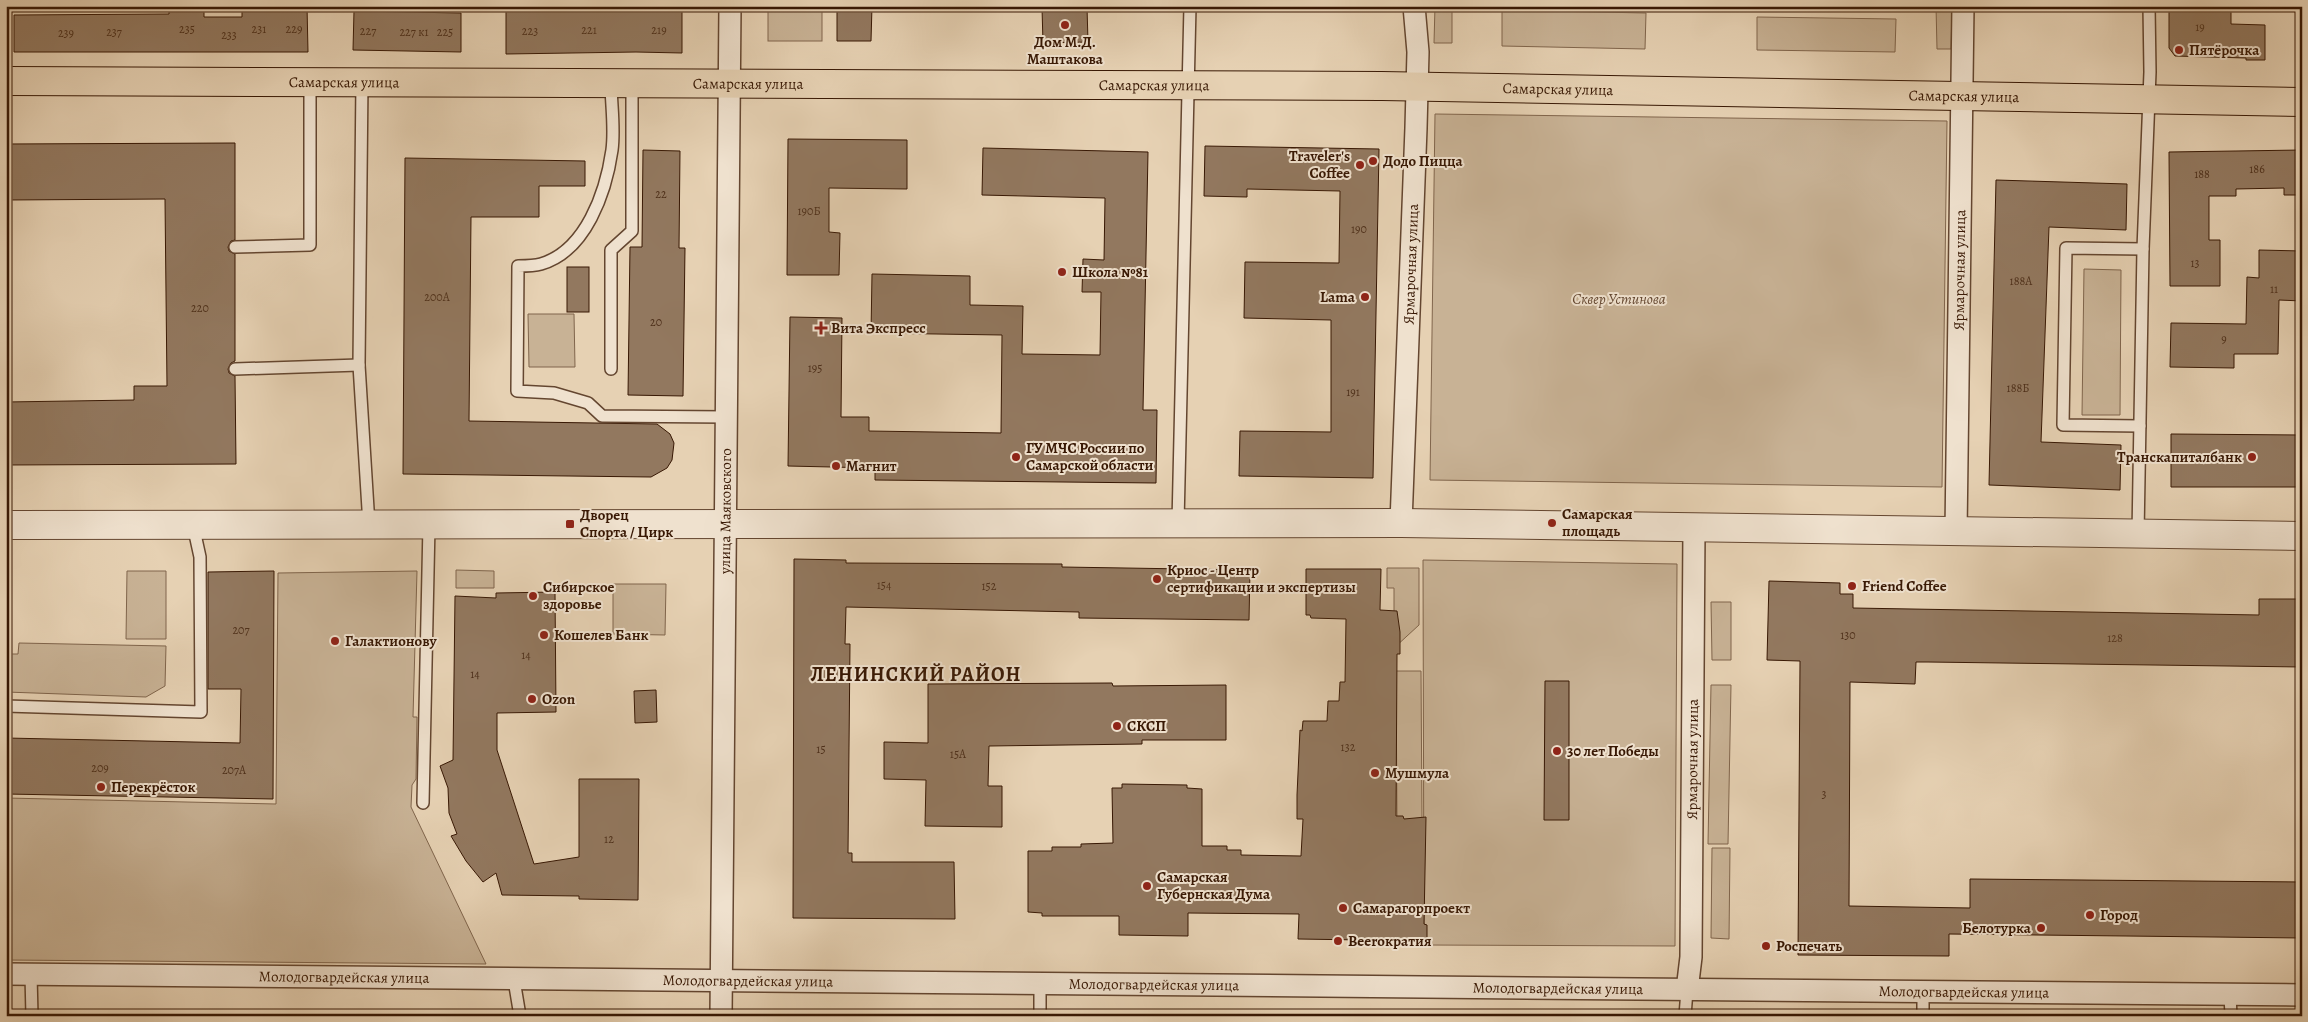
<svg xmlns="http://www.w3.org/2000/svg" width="2308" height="1022" viewBox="0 0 2308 1022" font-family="Alegreya,serif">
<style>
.green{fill:#c8b295;stroke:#80654c}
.building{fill:#92785f;stroke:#381804}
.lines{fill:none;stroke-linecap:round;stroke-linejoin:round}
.service-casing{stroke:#644630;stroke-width:14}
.minor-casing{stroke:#644630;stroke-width:24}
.tertiary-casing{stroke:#644630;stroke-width:30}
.primary-casing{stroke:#381804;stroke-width:30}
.service{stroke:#efe1ce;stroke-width:11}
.minor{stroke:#efe1ce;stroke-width:21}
.tertiary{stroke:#efe1ce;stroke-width:28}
.primary{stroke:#e6d1b3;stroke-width:28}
.poi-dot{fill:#8f2418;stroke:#efe1ce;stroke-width:2}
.labels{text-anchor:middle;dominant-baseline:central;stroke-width:4;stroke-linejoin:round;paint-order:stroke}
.number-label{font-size:12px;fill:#4e301b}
.poi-label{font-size:15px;font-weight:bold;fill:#381804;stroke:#efe1ce;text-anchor:start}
.street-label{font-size:15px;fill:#381804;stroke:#efe1ce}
.park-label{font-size:15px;font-style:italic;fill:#634630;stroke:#efe1ce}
.district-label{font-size:20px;font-weight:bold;letter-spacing:1px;fill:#381804;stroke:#efe1ce}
</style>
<rect width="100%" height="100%" fill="#e6d1b3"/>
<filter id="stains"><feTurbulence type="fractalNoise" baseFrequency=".004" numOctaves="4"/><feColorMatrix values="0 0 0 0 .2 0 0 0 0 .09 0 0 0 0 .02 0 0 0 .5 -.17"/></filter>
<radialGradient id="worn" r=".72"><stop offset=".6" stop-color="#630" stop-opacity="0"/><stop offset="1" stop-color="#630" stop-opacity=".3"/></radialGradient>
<g class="green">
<rect x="768" y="6" width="54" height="35"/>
<path d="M 1435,6 L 1452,6 L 1452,43 L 1434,43 Z"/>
<path d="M 1936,6 L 1952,8 L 1951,49 L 1937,49 Z"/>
<path d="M 1502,10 L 1646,13 L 1645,49 L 1502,46 Z"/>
<path d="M 1757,17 L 1896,19 L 1895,52 L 1757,50 Z"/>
<path d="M 1435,114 L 1947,121 L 1942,487 L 1430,480 Z"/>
<path d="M 2084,269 L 2121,270 L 2120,415 L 2082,415 Z"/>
<path d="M 528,314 L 574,314 L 575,367 L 529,367 Z"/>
<path d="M 1423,560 L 1677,564 L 1675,946 L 1424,945 Z"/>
<path d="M 1387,568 L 1419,568 L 1419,625 L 1394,648 L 1394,588 L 1387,588 Z"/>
<path d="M 456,570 L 494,571 L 494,588 L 456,588 Z"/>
<path d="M 127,571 L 166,571 L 166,639 L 126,639 Z"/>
<path d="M 417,571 L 413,717 L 417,717 L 416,779 L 412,785 L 411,807 L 486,964 L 6,960 L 6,798 L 276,804 L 278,573 Z"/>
<path d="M 613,584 L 666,584 L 665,635 L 613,634 Z"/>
<path d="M 1711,602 L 1731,602 L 1731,660 L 1712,660 Z"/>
<path d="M 19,643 L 166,646 L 165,686 L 146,697 L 6,692 L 6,654 L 18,654 Z"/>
<path d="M 1396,671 L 1421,671 L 1422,819 L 1397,820 Z"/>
<path d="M 1711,685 L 1731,685 L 1728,844 L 1708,844 Z"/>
<path d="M 1712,848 L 1730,848 L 1729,939 L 1711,938 Z"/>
</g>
<g class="building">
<path d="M 169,6 L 204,6 L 204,17 L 242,17 L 242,6 L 307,6 L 308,52 L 14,52 L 14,15 L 169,14 Z"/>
<path d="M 682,6 L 682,53 L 636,52 L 506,54 L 506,9 Z"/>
<path d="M 837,6 L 872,6 L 871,41 L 837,41 Z"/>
<path d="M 2169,6 L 2231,6 L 2231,24 L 2265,25 L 2265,60 L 2246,60 L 2246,58 L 2175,56 L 2169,48 Z"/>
<path d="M 1087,7 L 1088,42 L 1043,43 L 1042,8 Z"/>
<path d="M 354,11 L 461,13 L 461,52 L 353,50 Z"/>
<path d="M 788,139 L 907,140 L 907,189 L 829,188 L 829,232 L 840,233 L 839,275 L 787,275 Z"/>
<path d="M 235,143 L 235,240 L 231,241 L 228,247 L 229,251 L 235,254 L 235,361 L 231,363 L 228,369 L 229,373 L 235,376 L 236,464 L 6,465 L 6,402 L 134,400 L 134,386 L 167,386 L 165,199 L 6,200 L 6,144 Z"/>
<path d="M 1205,146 L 1379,149 L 1373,478 L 1239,476 L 1240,431 L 1331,432 L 1331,320 L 1244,318 L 1245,262 L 1339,263 L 1340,191 L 1247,189 L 1247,197 L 1204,196 Z"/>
<path d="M 983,148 L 1148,152 L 1143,410 L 1157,410 L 1156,483 L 875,480 L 875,468 L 788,466 L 790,317 L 842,318 L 841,417 L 869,417 L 869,431 L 1001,433 L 1002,335 L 871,333 L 872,274 L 970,276 L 970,305 L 1023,306 L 1022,354 L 1100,355 L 1101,292 L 1082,292 L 1083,259 L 1104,260 L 1105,198 L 982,195 Z"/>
<path d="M 643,150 L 680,151 L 679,248 L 685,248 L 683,396 L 628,395 L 630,247 L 642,247 Z"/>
<path d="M 2302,150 L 2302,195 L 2284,195 L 2284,188 L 2236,189 L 2236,196 L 2209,196 L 2209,240 L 2220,240 L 2220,286 L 2170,286 L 2169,152 Z"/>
<path d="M 405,158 L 585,161 L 585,186 L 539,186 L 539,217 L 471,217 L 469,421 L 657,424 L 670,434 L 674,443 L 672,460 L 667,468 L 651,477 L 403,474 Z"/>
<path d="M 1996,180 L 2127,184 L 2126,230 L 2049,227 L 2041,442 L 2121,445 L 2120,490 L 1989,485 Z"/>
<path d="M 2259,250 L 2302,251 L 2302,301 L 2279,300 L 2278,354 L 2234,354 L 2234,368 L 2170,367 L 2171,323 L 2246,324 L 2247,277 L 2259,278 Z"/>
<rect x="567" y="267" width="22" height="45"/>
<path d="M 2171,434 L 2302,435 L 2302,487 L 2171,487 Z"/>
<path d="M 794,559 L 846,560 L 846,563 L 1062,564 L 1062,567 L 1250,570 L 1249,620 L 1079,618 L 1079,612 L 846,607 L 845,644 L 850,644 L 848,853 L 852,853 L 852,862 L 954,862 L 955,919 L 793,918 Z"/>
<path d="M 1306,569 L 1381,569 L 1380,610 L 1397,611 L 1400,632 L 1400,654 L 1397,654 L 1396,816 L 1403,816 L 1404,819 L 1426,817 L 1424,924 L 1427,925 L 1427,941 L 1298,939 L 1299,914 L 1188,913 L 1188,936 L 1119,935 L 1119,916 L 1042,916 L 1042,913 L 1028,912 L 1028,851 L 1052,851 L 1052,847 L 1081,847 L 1081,844 L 1113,843 L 1112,788 L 1122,788 L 1122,784 L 1187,785 L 1187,788 L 1202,789 L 1202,846 L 1227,846 L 1227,850 L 1241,850 L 1241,855 L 1301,856 L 1303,819 L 1297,819 L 1297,795 L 1300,730 L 1302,731 L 1303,721 L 1327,721 L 1328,701 L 1339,701 L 1340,682 L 1345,682 L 1346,619 L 1311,618 L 1310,615 L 1306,615 Z"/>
<path d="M 274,571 L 273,799 L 6,794 L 6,738 L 240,743 L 241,689 L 208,689 L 208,572 Z"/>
<path d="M 1769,581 L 1840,583 L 1840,594 L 1853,594 L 1853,608 L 2259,615 L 2259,599 L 2302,599 L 2302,667 L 1928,662 L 1916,662 L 1915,684 L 1850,682 L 1849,906 L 1970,908 L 1970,879 L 2302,882 L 2302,938 L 1949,934 L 1949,956 L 1798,955 L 1800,661 L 1767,660 Z"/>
<path d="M 555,592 L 556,712 L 497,713 L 497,750 L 534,864 L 579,857 L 579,779 L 639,779 L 638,900 L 579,899 L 579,896 L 502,895 L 496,873 L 483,882 L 466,861 L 451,836 L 457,834 L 449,813 L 448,788 L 440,766 L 453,760 L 455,596 L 496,598 L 496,593 Z"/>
<path d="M 1545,681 L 1569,681 L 1569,820 L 1544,820 Z"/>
<path d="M 1112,683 L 1113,686 L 1226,685 L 1226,740 L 1142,740 L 1142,744 L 989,746 L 988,786 L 1002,786 L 1002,827 L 925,826 L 926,780 L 884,779 L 884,742 L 928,743 L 928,684 Z"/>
<path d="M 656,690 L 657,722 L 635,723 L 634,691 Z"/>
</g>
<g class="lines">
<g class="service-casing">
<g id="service">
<path d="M 362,82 L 359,365 L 369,525"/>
<path d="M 611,82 C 611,104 615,128 612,150 C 606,192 586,251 541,264 C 534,266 525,266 518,266 L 517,391 L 554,393 L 588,403 L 602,416 L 726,417"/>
<path d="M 235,247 L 310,245 L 310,82"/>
<path d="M 235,369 L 359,365"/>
<path d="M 611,369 L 611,250 L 632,231 L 632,84"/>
<path d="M 2140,426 L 2063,425 L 2066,248 L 2143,249"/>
<path d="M 1178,523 L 1190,6"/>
<path d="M 2138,534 L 2143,249 L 2150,72 L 2149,6"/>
<path d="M 6,706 L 201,712 L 200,557 L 193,525"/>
<path d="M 423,803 L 429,525"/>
<path d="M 31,975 L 32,1016"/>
<path d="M 514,980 L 520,1016"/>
<path d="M 1040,983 L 1040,1016"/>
<path d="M 1923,993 L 1923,1016"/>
<path d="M 2230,995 L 2231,1016"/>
<path d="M 1685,1016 L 1687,990"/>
</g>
</g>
<g class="minor-casing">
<g id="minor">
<path id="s1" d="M 1401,523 L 1416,128 L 1418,52 L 1414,6"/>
<path id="s2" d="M 1956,532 L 1963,6"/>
<path id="s3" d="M 6,974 L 2302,995"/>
<path id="s4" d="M 1687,990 L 1691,957 L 1694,529"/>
<path id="s5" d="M 721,1016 L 730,6"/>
</g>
</g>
<g class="tertiary-casing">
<path id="tertiary" d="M 6,525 L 1401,523 L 2302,536"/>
</g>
<g class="primary-casing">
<g id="primary">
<path id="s6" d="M 6,81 L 1382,86 L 2302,102"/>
</g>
</g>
<use href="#service" class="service"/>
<use href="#minor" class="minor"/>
<use href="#tertiary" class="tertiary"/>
<use href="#primary" class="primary"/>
</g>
<g class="poi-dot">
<circle cx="1065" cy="25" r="5"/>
<circle cx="2179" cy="50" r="5"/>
<circle cx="1373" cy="161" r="5"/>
<circle cx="1360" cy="165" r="5"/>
<circle cx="1062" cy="272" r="5"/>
<circle cx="1365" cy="297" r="5"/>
<path d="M818.5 320.5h5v5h5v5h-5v5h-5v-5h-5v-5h5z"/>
<circle cx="1016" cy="457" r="5"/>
<circle cx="2252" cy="457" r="5"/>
<circle cx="836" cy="466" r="5"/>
<circle cx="1552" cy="523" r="5"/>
<rect x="565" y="519" width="10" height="10" rx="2.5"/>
<circle cx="1157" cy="579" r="5"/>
<circle cx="1852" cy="586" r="5"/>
<circle cx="533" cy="596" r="5"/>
<circle cx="544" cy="635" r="5"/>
<circle cx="335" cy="641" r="5"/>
<circle cx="532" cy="699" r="5"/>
<circle cx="1117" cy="726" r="5"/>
<circle cx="1557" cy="751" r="5"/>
<circle cx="1375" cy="773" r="5"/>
<circle cx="101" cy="787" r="5"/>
<circle cx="1147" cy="886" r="5"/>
<circle cx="1343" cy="908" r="5"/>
<circle cx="2090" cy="915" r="5"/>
<circle cx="2041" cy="928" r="5"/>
<circle cx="1338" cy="941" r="5"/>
<circle cx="1766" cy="946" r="5"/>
</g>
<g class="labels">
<g class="number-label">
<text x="2200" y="27">19</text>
<text x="187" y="29">235</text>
<text x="259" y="29">231</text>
<text x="294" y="29">229</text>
<text x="589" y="30">221</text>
<text x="659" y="30">219</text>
<text x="368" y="31">227</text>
<text x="530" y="31">223</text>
<text x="114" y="32">237</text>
<text x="414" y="32">227 к1</text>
<text x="445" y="32">225</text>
<text x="66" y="33">239</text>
<text x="229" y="35">233</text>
<text x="2257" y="169">186</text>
<text x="2202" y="174">188</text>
<text x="661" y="194">22</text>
<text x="809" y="211">190Б</text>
<text x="1359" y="229">190</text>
<text x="2195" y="263">13</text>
<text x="2021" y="281">188А</text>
<text x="2274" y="289">11</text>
<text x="437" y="297">200А</text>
<text x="200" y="308">220</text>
<text x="656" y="322">20</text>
<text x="2224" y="339">9</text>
<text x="815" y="368">195</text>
<text x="2018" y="388">188Б</text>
<text x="1353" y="392">191</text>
<text x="884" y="585">154</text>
<text x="989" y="586">152</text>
<text x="241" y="630">207</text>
<text x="1848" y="635">130</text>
<text x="2115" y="638">128</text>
<text x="526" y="655">14</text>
<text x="475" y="674">14</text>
<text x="1348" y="747">132</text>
<text x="821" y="749">15</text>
<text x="958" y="754">15А</text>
<text x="100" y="768">209</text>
<text x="234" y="770">207А</text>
<text x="1824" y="794">3</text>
<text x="609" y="839">12</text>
</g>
<g class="poi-label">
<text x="1065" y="42" text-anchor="middle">Дом М.Д.<tspan x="1065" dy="17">Маштакова</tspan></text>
<text x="2189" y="50">Пятёрочка</text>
<text x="1350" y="156" text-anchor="end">Traveler's<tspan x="1350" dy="17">Coffee</tspan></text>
<text x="1383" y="161">Додо Пицца</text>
<text x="1072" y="272">Школа №81</text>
<text x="1355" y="297" text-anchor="end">Lama</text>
<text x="831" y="328">Вита Экспресс</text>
<text x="1026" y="448">ГУ МЧС России по<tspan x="1026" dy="17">Самарской области</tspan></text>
<text x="2242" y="457" text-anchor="end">Транскапиталбанк</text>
<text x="846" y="466">Магнит</text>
<text x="1562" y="514">Самарская<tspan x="1562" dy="17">площадь</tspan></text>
<text x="580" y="515">Дворец<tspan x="580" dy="17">Спорта / Цирк</tspan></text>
<text x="1167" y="570">Криос - Центр<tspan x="1167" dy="17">сертификации и экспертизы</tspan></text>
<text x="1862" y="586">Friend Coffee</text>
<text x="543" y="587">Сибирское<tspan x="543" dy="17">здоровье</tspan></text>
<text x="554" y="635">Кошелев Банк</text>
<text x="345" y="641">Галактионову</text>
<text x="542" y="699">Ozon</text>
<text x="1127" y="726">СКСП</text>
<text x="1567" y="751">30 лет Победы</text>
<text x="1385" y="773">Мушмула</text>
<text x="111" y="787">Перекрёсток</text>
<text x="1157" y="877">Самарская<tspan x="1157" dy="17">Губернская Дума</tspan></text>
<text x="1353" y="908">Самарагорпроект</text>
<text x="2100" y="915">Город</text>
<text x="2031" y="928" text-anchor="end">Белотурка</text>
<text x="1348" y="941">Beerократия</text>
<text x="1776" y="946">Роспечать</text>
</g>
<g class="street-label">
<text stroke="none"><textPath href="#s6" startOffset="338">Самарская улица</textPath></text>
<text stroke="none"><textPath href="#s6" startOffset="742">Самарская улица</textPath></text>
<text stroke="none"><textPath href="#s6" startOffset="1148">Самарская улица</textPath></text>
<text stroke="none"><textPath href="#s6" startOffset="1552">Самарская улица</textPath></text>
<text stroke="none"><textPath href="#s6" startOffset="1958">Самарская улица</textPath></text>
<text stroke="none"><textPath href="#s1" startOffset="259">Ярмарочная улица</textPath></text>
<text stroke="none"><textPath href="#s2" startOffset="262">Ярмарочная улица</textPath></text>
<text stroke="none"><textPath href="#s5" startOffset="505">улица Маяковского</textPath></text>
<text stroke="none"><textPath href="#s4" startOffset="231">Ярмарочная улица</textPath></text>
<text stroke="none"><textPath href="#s3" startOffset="338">Молодогвардейская улица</textPath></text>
<text stroke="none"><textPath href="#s3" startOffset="742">Молодогвардейская улица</textPath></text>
<text stroke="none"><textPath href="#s3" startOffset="1148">Молодогвардейская улица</textPath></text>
<text stroke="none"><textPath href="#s3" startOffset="1552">Молодогвардейская улица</textPath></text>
<text stroke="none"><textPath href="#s3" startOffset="1958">Молодогвардейская улица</textPath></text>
</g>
<g class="park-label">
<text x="1619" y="299">Сквер Устинова</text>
</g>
<g class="district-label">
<text x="916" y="674">ЛЕНИНСКИЙ РАЙОН</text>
</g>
</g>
<rect width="2308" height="1022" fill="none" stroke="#e6d1b3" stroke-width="25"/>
<rect x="8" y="8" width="2293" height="1007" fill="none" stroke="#381804" stroke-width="2.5"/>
<rect x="12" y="12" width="2283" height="997" fill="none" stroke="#381804"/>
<rect width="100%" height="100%" filter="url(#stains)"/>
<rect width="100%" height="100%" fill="url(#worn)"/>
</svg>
